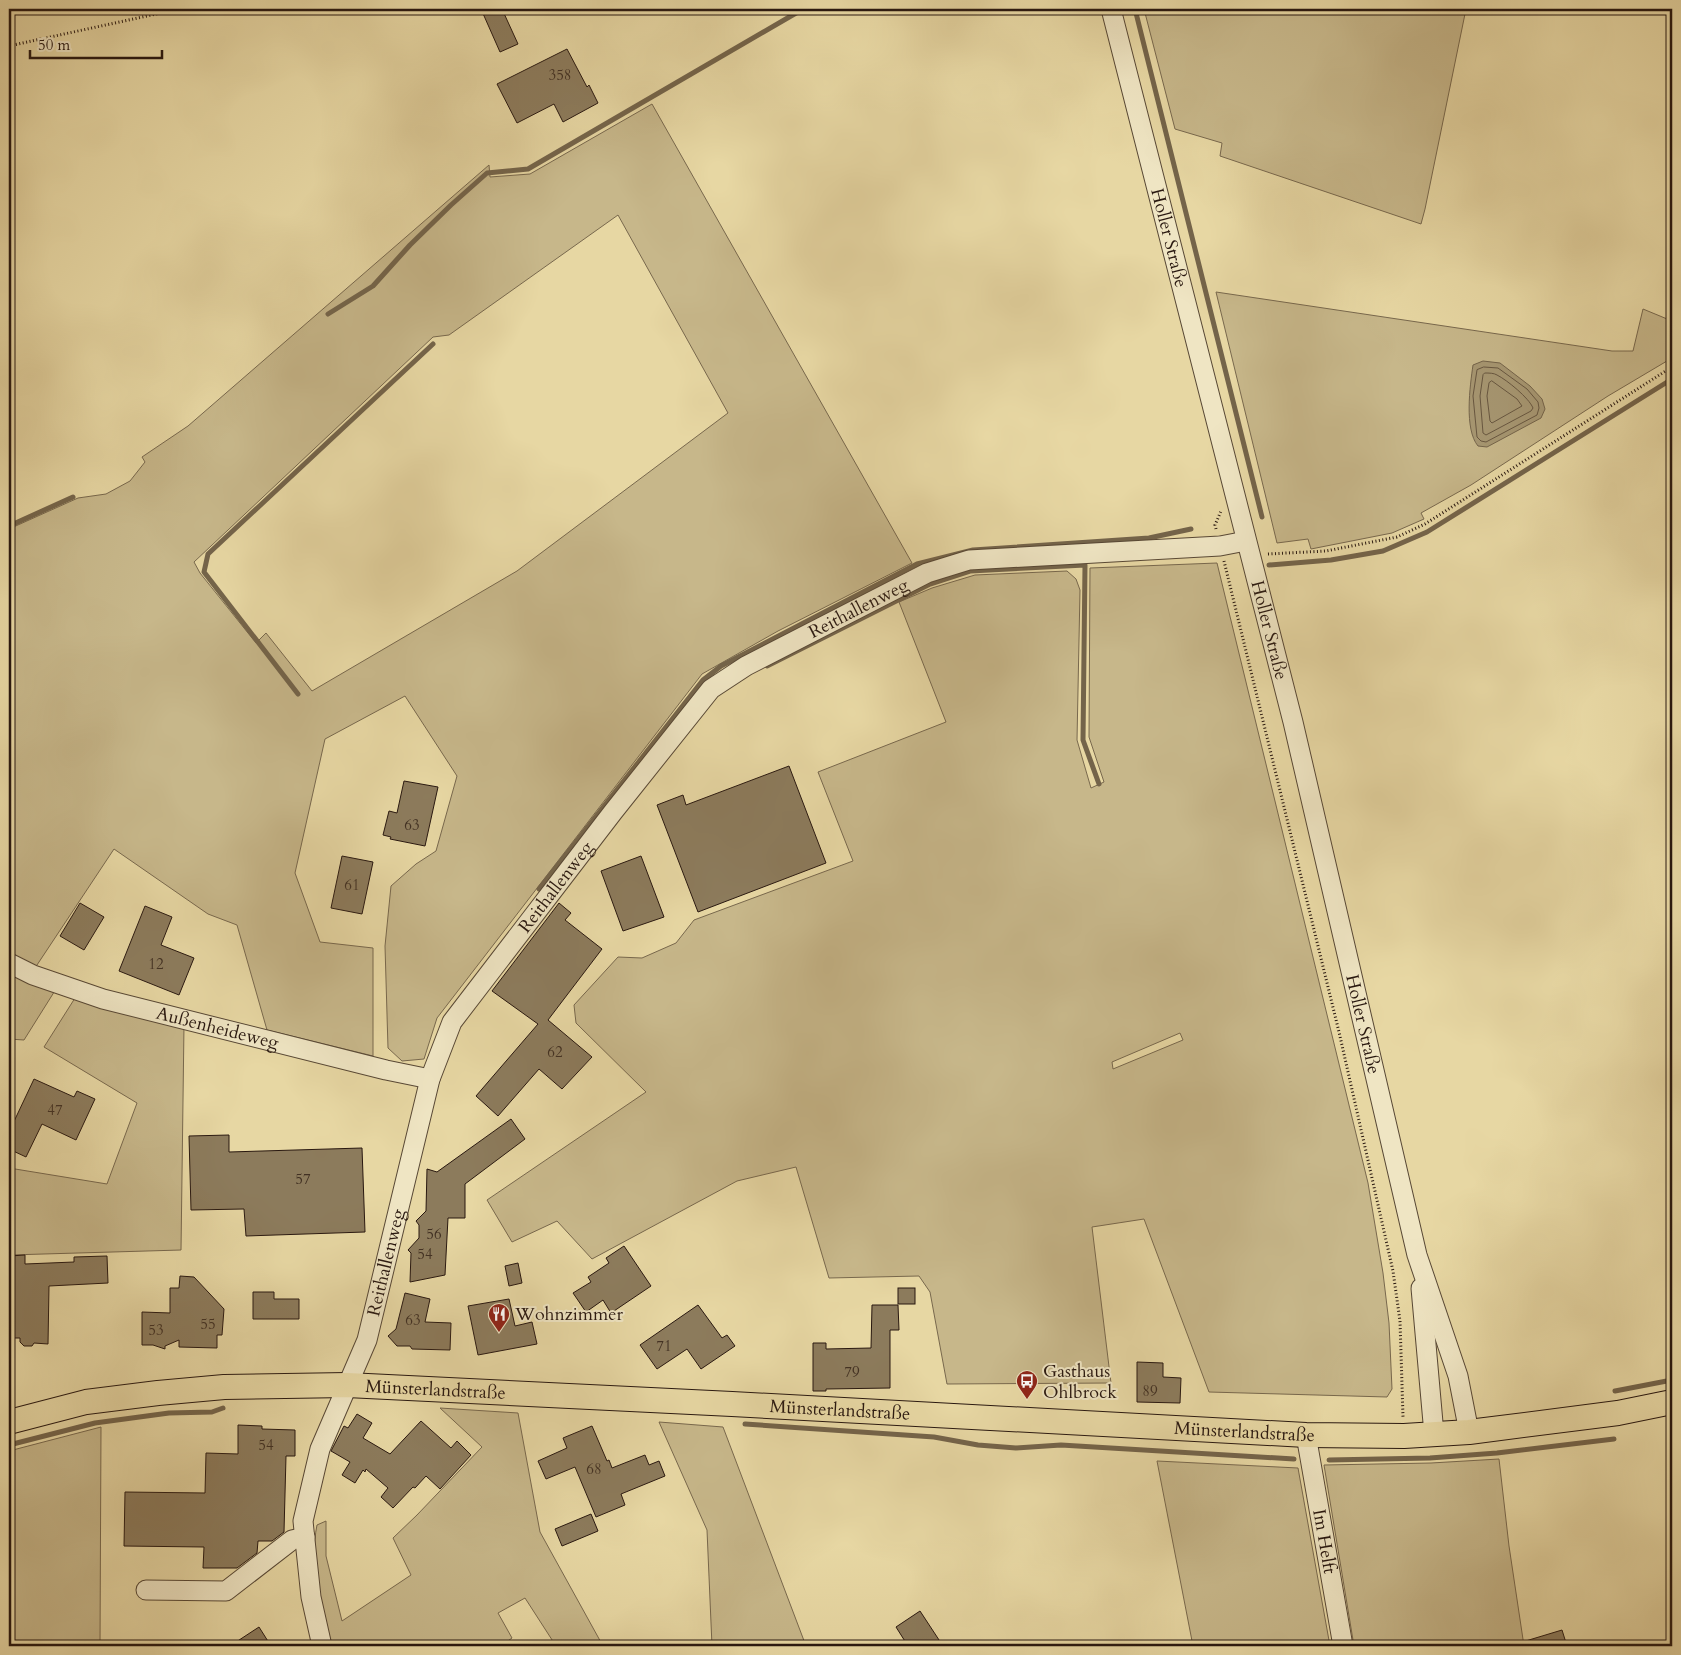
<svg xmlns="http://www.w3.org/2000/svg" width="1681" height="1655" viewBox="0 0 1681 1655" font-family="Cardo,serif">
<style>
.green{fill:#c7b78a;stroke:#78684d;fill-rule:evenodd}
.water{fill:#a69671;stroke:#74644a}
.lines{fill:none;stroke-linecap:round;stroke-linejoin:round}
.shore{stroke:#685740;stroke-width:1}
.stream{stroke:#74644a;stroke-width:5}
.building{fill:#8c7b5c;stroke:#291810}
.minor-casing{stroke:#584835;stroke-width:21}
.major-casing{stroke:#291810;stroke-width:26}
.path{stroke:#291810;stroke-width:3;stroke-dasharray:1 2.5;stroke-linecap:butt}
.minor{stroke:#efe5c3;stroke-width:19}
.major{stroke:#e7d7a3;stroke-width:24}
.labels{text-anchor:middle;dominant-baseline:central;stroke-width:4;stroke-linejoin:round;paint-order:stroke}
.number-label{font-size:15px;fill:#423123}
.street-label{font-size:18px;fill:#291810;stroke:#efe5c3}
.poi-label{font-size:18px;fill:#291810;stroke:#efe5c3;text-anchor:start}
</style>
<rect width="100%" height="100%" fill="#e7d7a3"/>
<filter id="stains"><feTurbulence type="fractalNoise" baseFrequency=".004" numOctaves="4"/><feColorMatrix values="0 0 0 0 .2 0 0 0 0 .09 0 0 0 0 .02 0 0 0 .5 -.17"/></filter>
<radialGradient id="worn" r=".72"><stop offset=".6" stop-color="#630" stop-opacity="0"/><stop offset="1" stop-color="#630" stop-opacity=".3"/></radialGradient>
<g class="green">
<path d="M 1144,9 L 1466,9 L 1425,209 L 1421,224 L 1220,156 L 1222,143 L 1175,129 Z"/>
<path d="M 652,104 L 912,563 L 778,631 L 702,674 L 437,1018 L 424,1059 L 402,1061 L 388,1048 L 385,946 L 391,886 L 416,864 L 436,851 L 457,776 L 405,696 L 325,739 L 295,873 L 320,942 L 373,948 L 373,1056 L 267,1030 L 237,925 L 208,914 L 114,849 L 35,968 L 9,954 L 9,529 L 78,498 L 106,494 L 130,481 L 145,462 L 142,457 L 188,426 L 489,165 L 490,177 L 530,174 ZM 618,215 L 728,413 L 517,571 L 312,691 L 266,633 L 256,643 L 200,573 L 194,562 L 433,337 L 449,335 Z"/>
<path d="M 1216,292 L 1612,351 L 1633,351 L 1643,309 L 1672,321 L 1672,358 L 1608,396 L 1471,485 L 1421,513 L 1424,519 L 1392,533 L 1311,549 L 1308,539 L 1277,543 Z"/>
<path d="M 1217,563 L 1368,1183 L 1383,1273 L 1389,1323 L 1392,1389 L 1387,1397 L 1209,1392 L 1144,1219 L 1092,1227 L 1111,1383 L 947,1384 L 930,1292 L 919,1276 L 829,1278 L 796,1167 L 737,1181 L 592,1259 L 557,1221 L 512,1242 L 487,1200 L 646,1092 L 576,1023 L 574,1005 L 618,957 L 642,958 L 676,943 L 694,920 L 853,861 L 818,772 L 946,722 L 899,602 L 932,588 L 975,575 L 1067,571 L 1076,579 L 1080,590 L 1077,740 L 1091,788 L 1104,782 L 1089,737 L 1090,568 ZM 1180,1033 L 1183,1040 L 1113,1069 L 1112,1062 Z"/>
<path d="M 9,970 L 56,989 L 24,1040 L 9,1039 Z"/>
<path d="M 75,998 L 184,1025 L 181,1250 L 9,1255 L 9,1168 L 107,1184 L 137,1103 L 44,1047 Z"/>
<path d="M 440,1408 L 518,1413 L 540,1532 L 603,1646 L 556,1646 L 525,1598 L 498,1613 L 512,1638 L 501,1646 L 331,1646 C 322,1609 309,1563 317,1525 L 326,1521 L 326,1556 L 342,1621 L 411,1575 L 393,1538 L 417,1515 L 482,1447 Z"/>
<path d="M 659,1422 L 723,1427 L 806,1646 L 712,1646 L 707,1530 Z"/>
<path d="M 101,1427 L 100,1646 L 9,1646 L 9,1451 Z"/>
<path d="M 1499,1459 L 1509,1546 L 1524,1646 L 1354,1646 L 1324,1465 L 1431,1463 Z"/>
<path d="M 1157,1461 L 1298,1468 L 1330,1646 L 1193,1646 Z"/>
</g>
<path class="water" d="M 1483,361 L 1500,363 L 1530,386 L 1542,399 L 1545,409 L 1541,418 L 1487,447 L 1478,446 C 1464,429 1470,386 1473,365 Z"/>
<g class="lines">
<g class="shore">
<path d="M 1484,367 L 1498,368 L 1527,389 L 1538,402 L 1539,408 L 1537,415 L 1486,442 L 1481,441 L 1477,437 L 1473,396 L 1477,370 Z"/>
<path d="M 1485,373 C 1489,373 1494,373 1497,375 C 1507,380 1529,398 1533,408 L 1531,411 L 1486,435 L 1483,433 L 1480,396 L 1483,375 Z"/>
<path d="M 1492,381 L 1517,399 L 1522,406 L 1492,423 L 1490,421 L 1487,396 L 1489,383 Z"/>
</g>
<g class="stream">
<path d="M 1135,9 L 1262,517"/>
<path d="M 328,314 L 373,286 L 410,245 L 451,205 L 487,173 L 528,169 L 803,9"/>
<path d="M 9,526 L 73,497"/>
<path d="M 1269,565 L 1331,560 L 1383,551 L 1427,532 L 1672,379"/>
<path d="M 767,666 L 930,584 L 970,571 L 1085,565 L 1083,740 L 1099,784"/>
<path d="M 298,694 L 204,572 L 208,554 L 433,344"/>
<path d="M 539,889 L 703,680 L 721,666 L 917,564 L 973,550 L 1149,538 L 1191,529"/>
<path d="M 1615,1391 L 1672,1380"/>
<path d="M 745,1424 L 934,1437 L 978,1445 L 1016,1448 L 1061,1445 L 1294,1459"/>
<path d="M 9,1445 L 95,1423 L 169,1413 L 212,1412 L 223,1408"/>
<path d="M 1329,1460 L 1430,1458 L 1497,1453 L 1614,1439"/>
</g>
</g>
<g class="building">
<path d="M 481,9 L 502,9 L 518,44 L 500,52 Z"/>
<path d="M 567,49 L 587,87 L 589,85 L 598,103 L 563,122 L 554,104 L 517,123 L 497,84 Z"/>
<path d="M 789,766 L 826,863 L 698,912 L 657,805 L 683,795 L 686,805 Z"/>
<path d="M 404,781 L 438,787 L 425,846 L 390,839 L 391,837 L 383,835 L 389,811 L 397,813 Z"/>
<path d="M 342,856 L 373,862 L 362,914 L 331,908 Z"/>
<path d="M 641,856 L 664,917 L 623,931 L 601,871 Z"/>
<path d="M 80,903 L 104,917 L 84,950 L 60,936 Z"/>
<path d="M 559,903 L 571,913 L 565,920 L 602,949 L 548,1020 L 592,1057 L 562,1089 L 539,1069 L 498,1116 L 476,1096 L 538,1024 L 492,991 Z"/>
<path d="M 145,906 L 172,917 L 161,945 L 194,958 L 179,995 L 119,971 Z"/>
<path d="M 34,1079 L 74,1097 L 77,1091 L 95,1099 L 76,1140 L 42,1124 L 26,1157 L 9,1149 L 9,1132 Z"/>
<path d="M 511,1119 L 525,1139 L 465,1184 L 465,1218 L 448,1218 L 445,1275 L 410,1282 L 411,1253 L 408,1250 L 419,1238 L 419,1225 L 416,1221 L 426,1211 L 427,1169 L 437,1172 Z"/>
<path d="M 229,1135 L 229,1152 L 362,1148 L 365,1232 L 246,1236 L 244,1209 L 191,1210 L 189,1136 Z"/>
<path d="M 624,1246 L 651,1286 L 611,1313 L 603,1300 L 586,1312 L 573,1293 L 591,1282 L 588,1277 L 609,1263 L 606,1258 Z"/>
<path d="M 25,1255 L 25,1264 L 74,1262 L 74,1257 L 107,1256 L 108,1283 L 49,1286 L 48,1344 L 34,1343 L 32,1346 L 24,1346 L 20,1342 L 20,1338 L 13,1338 L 13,1324 L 9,1324 L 9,1256 Z"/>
<path d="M 518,1263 L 522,1283 L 509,1286 L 505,1266 Z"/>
<path d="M 180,1276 L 194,1277 L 224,1309 L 222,1335 L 217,1335 L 217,1348 L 179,1347 L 179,1340 L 165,1346 L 165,1349 L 153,1345 L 142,1345 L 142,1312 L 170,1313 L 170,1288 L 179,1288 Z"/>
<rect x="898" y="1288" width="17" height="16"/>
<path d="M 253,1292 L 274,1292 L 274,1299 L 299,1299 L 299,1319 L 253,1319 Z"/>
<path d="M 405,1293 L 430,1299 L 425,1322 L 451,1323 L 450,1350 L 412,1349 L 410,1346 L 397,1346 L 388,1336 L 396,1329 Z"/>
<path d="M 509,1299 L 515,1326 L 532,1322 L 537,1344 L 478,1355 L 468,1306 Z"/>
<path d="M 698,1305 L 722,1338 L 727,1335 L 735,1346 L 701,1369 L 687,1349 L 657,1369 L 640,1345 Z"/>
<path d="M 872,1305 L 898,1305 L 899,1330 L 890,1330 L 890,1388 L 826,1389 L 826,1391 L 813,1391 L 813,1343 L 826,1343 L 826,1349 L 871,1348 Z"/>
<path d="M 1137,1362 L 1163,1363 L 1163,1377 L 1181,1378 L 1180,1403 L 1137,1402 Z"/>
<path d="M 357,1414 L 372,1423 L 363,1438 L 390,1454 L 421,1421 L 451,1448 L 457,1441 L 471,1455 L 440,1489 L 426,1476 L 415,1488 L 413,1487 L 393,1508 L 381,1497 L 388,1488 L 366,1469 L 365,1472 L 363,1470 L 355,1483 L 342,1475 L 350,1462 L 331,1451 L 344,1426 L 348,1428 Z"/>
<path d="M 238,1425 L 262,1426 L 262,1429 L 295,1430 L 295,1456 L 286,1456 L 284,1532 L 272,1541 L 258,1541 L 257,1553 L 237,1568 L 203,1568 L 204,1547 L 124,1546 L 125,1492 L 205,1493 L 206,1453 L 238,1454 Z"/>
<path d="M 592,1426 L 607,1461 L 609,1460 L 612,1468 L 645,1455 L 649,1465 L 659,1461 L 665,1476 L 621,1494 L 625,1505 L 596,1517 L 575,1467 L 546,1479 L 538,1461 L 567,1448 L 563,1438 Z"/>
<path d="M 591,1514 L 598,1531 L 562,1546 L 555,1529 Z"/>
<path d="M 920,1611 L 943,1646 L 908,1646 L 896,1627 Z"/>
<path d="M 259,1627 L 271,1646 L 230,1646 Z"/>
<path d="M 1562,1630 L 1567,1646 L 1520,1646 L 1519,1643 Z"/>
</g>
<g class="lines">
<g class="minor-casing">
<g id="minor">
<path id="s1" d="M 1111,9 L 1293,722 L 1417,1255 L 1458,1376 L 1469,1432"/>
<path id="s2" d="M 9,963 L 33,975 L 103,999 L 386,1070 L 430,1079"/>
<path d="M 1421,1288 L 1434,1434"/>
<path id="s3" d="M 1306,1435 L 1343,1646"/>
<path d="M 146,1590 L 226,1591 L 292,1540 L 305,1537"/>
<path id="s4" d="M 322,1646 L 311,1597 L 303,1521 L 320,1449 L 367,1340 L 430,1079 L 452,1022 L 613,812 L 711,689 L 746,666 L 927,573 L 969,560 L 1220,546 L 1246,541"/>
</g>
</g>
<g class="major-casing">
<g id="major">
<path id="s5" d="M 9,1422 L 86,1402 L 158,1393 L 224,1387 L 347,1385 L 732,1404 L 1306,1435 L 1404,1436 L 1469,1432 L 1618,1413 L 1672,1402"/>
</g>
</g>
<g class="path">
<path d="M 9,46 L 179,9"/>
<path d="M 1216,529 L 1215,525 L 1221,511"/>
<path d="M 1268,554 L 1326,551 L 1397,537 L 1425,524 L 1672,367"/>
<path d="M 1224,561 L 1339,1032 L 1393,1271 L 1400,1321 L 1403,1417"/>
</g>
<use href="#minor" class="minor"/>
<use href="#major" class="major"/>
</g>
<defs>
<g id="restaurant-pin" transform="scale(1.125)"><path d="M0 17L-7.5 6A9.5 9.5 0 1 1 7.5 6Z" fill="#8f2418" stroke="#efe5c3"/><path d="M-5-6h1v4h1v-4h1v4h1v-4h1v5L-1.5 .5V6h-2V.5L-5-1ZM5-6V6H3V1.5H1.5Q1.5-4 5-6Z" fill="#fff"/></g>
<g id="bus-pin" transform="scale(1.125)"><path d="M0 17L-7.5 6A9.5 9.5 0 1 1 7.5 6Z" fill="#8f2418" stroke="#efe5c3"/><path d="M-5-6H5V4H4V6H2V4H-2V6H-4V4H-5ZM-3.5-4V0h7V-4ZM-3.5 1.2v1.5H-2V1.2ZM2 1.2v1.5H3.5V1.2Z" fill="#fff"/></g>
</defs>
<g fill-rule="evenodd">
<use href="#restaurant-pin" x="499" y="1314"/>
<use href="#bus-pin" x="1027" y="1381"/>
</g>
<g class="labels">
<g class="number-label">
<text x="560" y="75">358</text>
<text x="412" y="825">63</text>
<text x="352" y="885">61</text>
<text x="156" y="964">12</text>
<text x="555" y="1052">62</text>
<text x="55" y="1110">47</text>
<text x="303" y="1179">57</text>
<text x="434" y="1234">56</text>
<text x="425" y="1254">54</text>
<text x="413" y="1320">63</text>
<text x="208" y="1324">55</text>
<text x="156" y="1330">53</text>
<text x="664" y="1346">71</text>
<text x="852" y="1372">79</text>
<text x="1150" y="1391">89</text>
<text x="266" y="1445">54</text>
<text x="594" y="1469">68</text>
</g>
<g class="street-label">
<text stroke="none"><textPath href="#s1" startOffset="236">Holler Straße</textPath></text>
<text stroke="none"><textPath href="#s4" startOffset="1239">Reithallenweg</textPath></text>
<text stroke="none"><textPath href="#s1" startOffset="641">Holler Straße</textPath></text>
<text stroke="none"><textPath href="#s4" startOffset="819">Reithallenweg</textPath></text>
<text stroke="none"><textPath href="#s1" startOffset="1046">Holler Straße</textPath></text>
<text stroke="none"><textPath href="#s2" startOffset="219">Außenheideweg</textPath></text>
<text stroke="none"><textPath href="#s4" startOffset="399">Reithallenweg</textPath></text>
<text stroke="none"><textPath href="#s5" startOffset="430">Münsterlandstraße</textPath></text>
<text stroke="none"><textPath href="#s5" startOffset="835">Münsterlandstraße</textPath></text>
<text stroke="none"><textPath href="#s5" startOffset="1240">Münsterlandstraße</textPath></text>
<text stroke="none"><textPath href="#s3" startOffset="108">Im Helft</textPath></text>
</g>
<g class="poi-label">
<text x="515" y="1314">Wohnzimmer</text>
<text x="1043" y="1371">Gasthaus<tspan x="1043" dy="21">Ohlbrock</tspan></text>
</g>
</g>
<rect width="1681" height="1655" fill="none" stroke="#e7d7a3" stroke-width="30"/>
<rect x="10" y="10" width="1661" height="1635" fill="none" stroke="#291810" stroke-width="2.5"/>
<rect x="15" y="15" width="1651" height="1625" fill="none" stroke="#291810"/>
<path d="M30 50v8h132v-8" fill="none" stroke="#291810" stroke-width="2.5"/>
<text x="38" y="50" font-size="15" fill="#291810" stroke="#efe5c3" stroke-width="4" paint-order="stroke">50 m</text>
<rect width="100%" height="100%" filter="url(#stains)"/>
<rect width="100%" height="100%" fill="url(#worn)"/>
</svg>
